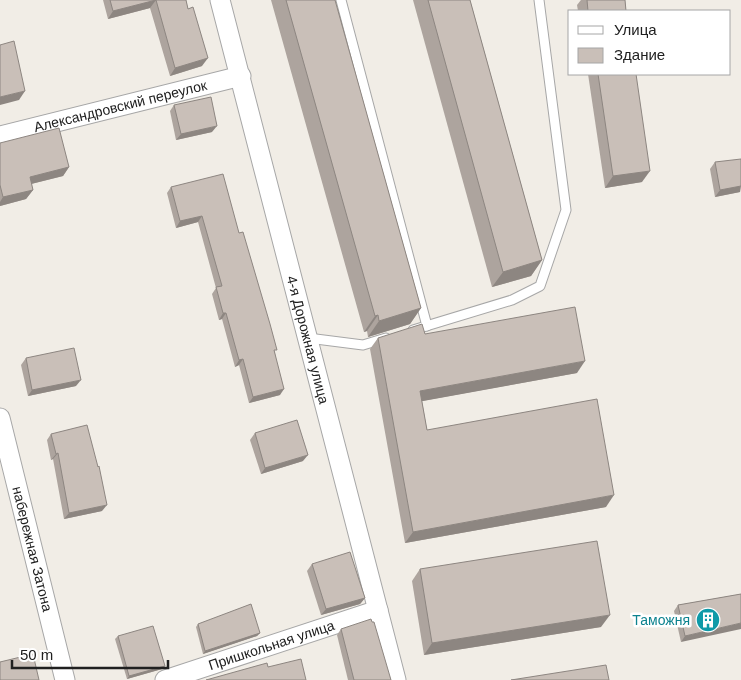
<svg xmlns="http://www.w3.org/2000/svg" width="741" height="680" viewBox="0 0 741 680" font-family="Helvetica,sans-serif">
<style>
.lines{fill:none;stroke-linecap:round;stroke-linejoin:round}
.service-casing{stroke:#a7a7a7;stroke-width:11}
.minor-casing{stroke:#a7a7a7;stroke-width:21}
.service{stroke:#fff;stroke-width:9}
.minor{stroke:#fff;stroke-width:19}
.wall{fill:#ada49e}
.shaded-wall{fill:#8d8681}
.building{fill:#c9bfb8;stroke:#8d8681}
.labels{text-anchor:middle;dominant-baseline:central;stroke-width:5;stroke-linejoin:round;paint-order:stroke}
.street-label{font-size:14px;fill:#202020;stroke:#fff}
.culture-label{font-size:14px;fill:#0d838f;stroke:#fff;text-anchor:end}
</style>
<rect width="100%" height="100%" fill="#f1ede6"/>
<g class="lines">
<g class="service-casing">
<g id="service">
<path d="M 341,0 L 427,326"/>
<path d="M 413,330 L 512,300 L 540,286 L 566,210 L 539,0"/>
<path d="M 308,338 L 363,345 L 386,338"/>
</g>
</g>
<g class="minor-casing">
<g id="minor">
<path id="s1" d="M 220,0 L 396,680"/>
<path id="s2" d="M 0,136 L 241,76"/>
<path id="s3" d="M 0,418 L 65,680"/>
<path id="s4" d="M 165,680 L 378,610"/>
</g>
</g>
<use href="#service" class="service"/>
<use href="#minor" class="minor"/>
</g>
<g class="wall">
<path d="M 103,0 L 186,0 L 202,66 L 170,76 L 150,8 L 108,19 Z"/>
<path d="M 271,0 L 335,0 L 421,308 L 410,324 L 368,337 L 367,331 L 364,332 Z"/>
<path d="M 413,0 L 470,0 L 542,260 L 531,276 L 492,287 Z"/>
<path d="M 581,0 L 625,0 L 626,11 L 578,11 L 577,5 Z"/>
<path d="M 588,74 L 636,74 L 642,182 L 605,188 Z"/>
<path d="M 174,105 L 212,132 L 176,140 L 170,111 Z"/>
<path d="M 0,143 L 69,167 L 63,176 L 31,184 L 33,190 L 26,199 L 0,206 Z"/>
<path d="M 741,161 L 740,192 L 715,197 L 710,169 L 715,162 Z"/>
<path d="M 171,187 L 239,233 L 275,353 L 280,395 L 249,403 L 239,365 L 235,367 L 222,319 L 219,320 L 212,294 L 216,288 L 198,222 L 176,228 L 167,193 Z"/>
<path d="M 425,334 L 577,373 L 422,401 L 427,430 L 606,507 L 405,543 L 370,349 L 378,338 Z"/>
<path d="M 26,358 L 76,386 L 28,396 L 21,365 Z"/>
<path d="M 255,433 L 303,461 L 261,474 L 250,440 Z"/>
<path d="M 51,434 L 102,511 L 64,519 L 53,459 L 51,460 L 47,440 Z"/>
<path d="M 312,564 L 365,598 L 360,604 L 321,615 L 307,571 Z"/>
<path d="M 420,569 L 601,627 L 424,655 L 412,581 Z"/>
<path d="M 741,594 L 681,642 L 674,611 L 678,605 Z"/>
<path d="M 198,624 L 260,633 L 257,636 L 203,654 L 196,627 Z"/>
<path d="M 341,629 L 391,680 L 348,680 L 337,635 Z"/>
<path d="M 118,636 L 162,669 L 127,679 L 115,639 Z"/>
</g>
<g class="shaded-wall">
<path d="M 156,0 L 150,8 L 108,19 L 113,11 Z"/>
<path d="M 208,58 L 202,66 L 170,76 L 175,68 Z"/>
<path d="M 25,91 L 19,100 L 0,105 L 0,97 Z"/>
<path d="M 217,126 L 212,132 L 176,140 L 181,134 Z"/>
<path d="M 69,167 L 63,176 L 23,186 L 30,177 Z"/>
<path d="M 650,171 L 642,182 L 605,188 L 613,176 Z"/>
<path d="M 741,186 L 740,192 L 715,197 L 720,190 Z"/>
<path d="M 33,190 L 26,199 L 0,206 L 0,202 L 3,197 Z"/>
<path d="M 202,216 L 198,222 L 176,228 L 180,221 Z"/>
<path d="M 542,260 L 531,276 L 492,287 L 503,272 Z"/>
<path d="M 421,308 L 410,324 L 368,337 L 379,321 Z"/>
<path d="M 223,313 L 226,313 L 222,319 L 219,320 Z"/>
<path d="M 378,315 L 367,331 L 364,332 L 375,316 Z"/>
<path d="M 243,359 L 239,365 L 235,367 L 239,360 Z"/>
<path d="M 585,361 L 577,373 L 412,403 L 420,391 Z"/>
<path d="M 81,380 L 76,386 L 28,396 L 32,390 Z"/>
<path d="M 284,389 L 280,395 L 249,403 L 253,397 Z"/>
<path d="M 58,453 L 53,459 L 51,460 L 56,454 Z"/>
<path d="M 308,455 L 303,461 L 261,474 L 265,468 Z"/>
<path d="M 614,495 L 606,507 L 405,543 L 413,532 Z"/>
<path d="M 107,505 L 102,511 L 64,519 L 69,513 Z"/>
<path d="M 365,598 L 360,604 L 321,615 L 326,609 Z"/>
<path d="M 610,615 L 601,627 L 424,655 L 432,643 Z"/>
<path d="M 741,623 L 741,629 L 681,642 L 685,636 Z"/>
<path d="M 260,633 L 257,636 L 203,654 L 205,651 Z"/>
<path d="M 165,666 L 162,669 L 127,679 L 129,676 Z"/>
</g>
<g class="building">
<path d="M 110,0 L 186,0 L 188,9 L 193,7 L 208,58 L 175,68 L 156,0 L 113,11 Z"/>
<path d="M 286,0 L 335,0 L 421,308 L 379,321 L 378,315 L 375,316 Z"/>
<path d="M 428,0 L 470,0 L 542,260 L 503,272 Z"/>
<path d="M 587,0 L 625,0 L 626,11 L 588,11 Z"/>
<path d="M 14,41 L 25,91 L 0,97 L 0,45 Z"/>
<path d="M 598,74 L 636,74 L 650,171 L 613,176 Z"/>
<path d="M 211,97 L 217,126 L 181,134 L 174,105 Z"/>
<path d="M 59,128 L 69,167 L 30,177 L 33,190 L 3,197 L 0,185 L 0,143 Z"/>
<path d="M 741,159 L 741,186 L 720,190 L 715,162 Z"/>
<path d="M 223,174 L 239,233 L 243,232 L 270,324 L 277,350 L 274,350 L 284,389 L 253,397 L 243,359 L 239,360 L 226,313 L 223,313 L 216,287 L 222,286 L 202,216 L 180,221 L 171,187 Z"/>
<path d="M 575,307 L 585,361 L 420,391 L 427,430 L 597,399 L 614,495 L 413,532 L 378,338 L 422,324 L 425,334 Z"/>
<path d="M 74,348 L 81,380 L 32,390 L 26,358 Z"/>
<path d="M 297,420 L 308,455 L 265,468 L 255,433 Z"/>
<path d="M 87,425 L 98,467 L 99,466 L 107,505 L 69,513 L 58,453 L 56,454 L 51,434 Z"/>
<path d="M 597,541 L 610,615 L 432,643 L 420,569 Z"/>
<path d="M 350,552 L 365,598 L 326,609 L 312,564 Z"/>
<path d="M 741,594 L 741,623 L 685,636 L 678,605 Z"/>
<path d="M 251,604 L 260,633 L 205,651 L 198,624 Z"/>
<path d="M 371,619 L 372,622 L 374,622 L 391,680 L 354,680 L 341,629 Z"/>
<path d="M 153,626 L 165,666 L 129,676 L 118,636 Z"/>
<path d="M 33,654 L 39,680 L 0,680 L 0,662 Z"/>
<path d="M 301,659 L 306,680 L 206,680 L 267,663 L 268,667 Z"/>
<path d="M 606,665 L 609,680 L 511,680 Z"/>
</g>
<defs>
<g id="building-disc" transform="scale(1.25)"><circle r="9.5" fill="#0f9aa8" stroke="#fff"/><path d="M-4-6H4V6H1V3H-1V6H-4ZM-2.5-4.3h1.7v1.8h-1.7ZM.8-4.3h1.7v1.8H.8ZM-2.5-1h1.7V.8h-1.7ZM.8-1h1.7V.8H.8Z" fill="#fff"/></g>
</defs>
<g fill-rule="evenodd">
<use href="#building-disc" x="708" y="620"/>
</g>
<g class="labels">
<g class="street-label">
<text stroke="none"><textPath href="#s2" startOffset="124">Александровский переулок</textPath></text>
<text stroke="none"><textPath href="#s1" startOffset="351">4-я Дорожная улица</textPath></text>
<text stroke="none"><textPath href="#s3" startOffset="135">набережная Затона</textPath></text>
<text stroke="none"><textPath href="#s4" startOffset="112">Пришкольная улица</textPath></text>
</g>
<g class="culture-label">
<text x="690" y="620">Таможня</text>
</g>
</g>
<rect x="568" y="10" width="162" height="65" fill="#ffffff" stroke="#a6a6a6"/>
<rect x="578" y="26" width="25" height="8" fill="#ffffff" stroke="#a6a6a6"/>
<text x="614" y="35" font-size="15" fill="#202020">Улица</text>
<rect x="578" y="48" width="25" height="15" fill="#c9bfb8" stroke="#a6a6a6"/>
<text x="614" y="60" font-size="15" fill="#202020">Здание</text>
<path d="M12 660v8h156v-8" fill="none" stroke="#202020" stroke-width="2.5"/>
<text x="20" y="660" font-size="15" fill="#202020" stroke="#ffffff" stroke-width="4" paint-order="stroke">50 m</text>
</svg>
